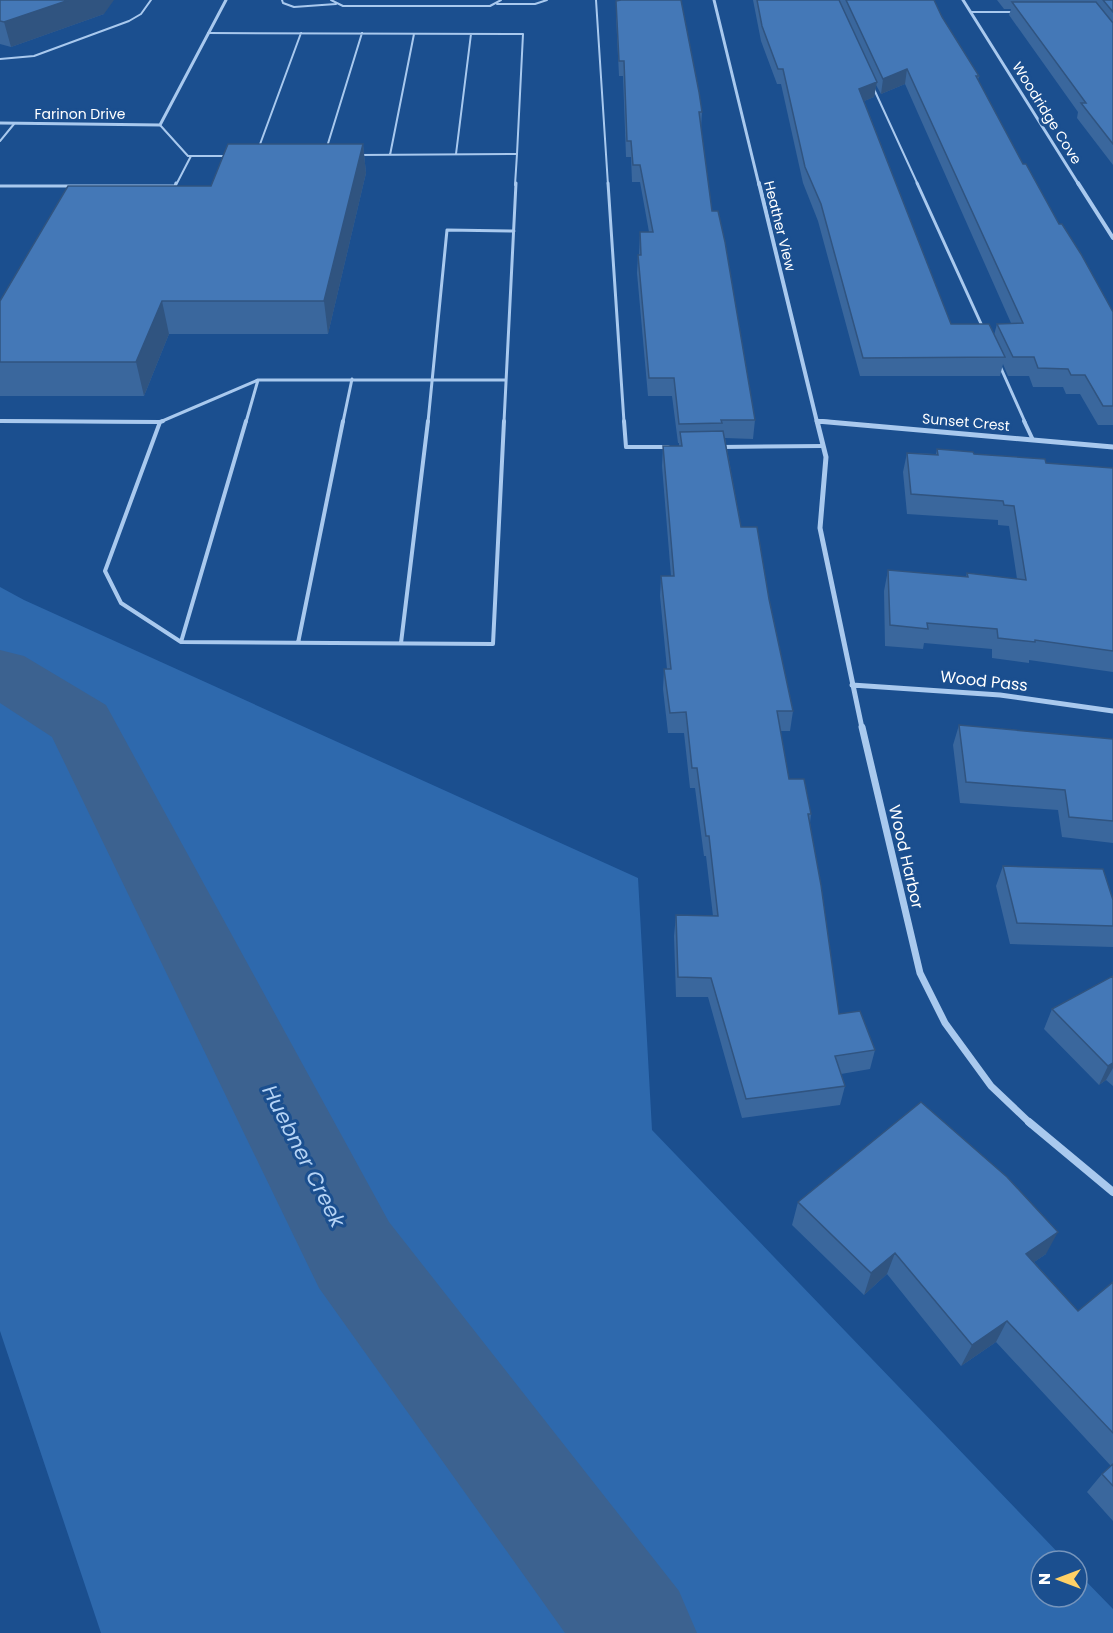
<svg xmlns="http://www.w3.org/2000/svg" width="1113" height="1633" viewBox="0 0 1113 1633" font-family="Poppins,sans-serif">
<rect width="100%" height="100%" fill="#1b4f8f"/>
<path fill="#2e69ad" d="M0,587L24,600L638,878L652,1130L1066,1561H1041V1597H1077V1572L1113,1609V1633H101L0,1331Z"/>
<g fill="none" stroke-linecap="round" stroke-linejoin="round">
<path fill="#3c6290" fill-rule="evenodd" d="M0,650L24,656L106,705L389,1222L679,1591L697,1633H565L319,1288L52,737L0,703Z"/>
<path stroke="#a9c9ee" stroke-width="2" d="M282,0L283,3L294,7L336,4
M331,0L343,6H490L501,0
M596,0L608,185
M497,4H535L547,0
M971,12H1016
M208,33L523,34L517,154L359,155
M0,59L34,56L129,21L141,14L151,0
M873,87L918,185
M160,125L188,156H228
M0,141L14,124
M259,147L301,33
M326,150L362,33
M456,154L471,34
M390,155L414,34
M176,185L191,156
M515,185L517,154"/>
<path stroke="#a9c9ee" stroke-width="3" d="M608,183L624,422
M917,183L983,328
M0,186H175L176,183
M1000,366L1025,422
M0,421L160,422
M160,422L258,380H506
M246,422L258,380
M343,422L352,379
M428,422L447,230L514,231
M504,422L516,183"/>
<path stroke="#a9c9ee" stroke-width="4" d="M0,421L160,422L105,571L121,603L181,642L493,644L504,421
M624,421L626,447H668
M1024,421L1033,440
M160,422L163,421
M721,447L823,446
M181,642L246,421
M298,643L343,421
M401,643L428,421"/>
<path stroke="#a9c9ee" stroke-width="3" d="M714,0L759,185
M963,0L1079,185
M0,123L160,125L226,0"/>
<path stroke="#a9c9ee" stroke-width="4" d="M759,183L817,422
M1078,183L1113,238
M817,421L830,422"/>
<path stroke="#a9c9ee" stroke-width="5" d="M817,421L826,457L820,528L862,728
M817,421L1113,447
M852,685L1000,695L1113,711"/>
<path stroke="#a9c9ee" stroke-width="7" d="M862,727L920,973L945,1023L991,1086L1031,1124"/>
<path stroke="#a9c9ee" stroke-width="8" d="M1029,1122L1113,1192"/>
</g>
<path fill="#3a679d" fill-rule="evenodd" d="M0,0L104,14L11,47L0,44Z
M618,0H681L702,112L701,128L712,211L755,420L753,439L725,438L741,527L769,599L793,711L790,731H780L789,779L811,814L810,823L839,1014L875,1050L870,1069L841,1074L845,1086L840,1105L742,1118L708,997H676L674,936L676,915L713,916L706,856H704L695,788H690L684,733H668L663,689L664,669H667L660,596L661,576H671L662,466L663,446H679V443H678L672,396H648L637,273L638,255H639L640,232H649L640,182H632L631,157H626L623,76H619L616,15V1Z
M753,0H934L942,17L979,76L978,80L1023,164L1113,312V425H1098L1080,394H1066L1063,387H1033L1029,376H1008L1003,364L1000,376H860L818,221L803,183L781,84H777L761,41ZM905,84L1011,323L997,324L994,335L951,324L864,101L874,97L876,85L881,94Z
M997,0H1113V165L1077,118L1078,112L1009,15L1011,9H1004Z
M363,144L366,173L328,334H169L144,396H0V301L211,186Z
M937,449L1046,463L1113,468V672L1029,660V663L992,658V649L924,643L923,649L885,646L884,591L888,570L966,577L967,573L1017,579L1009,526L998,525V520L907,514L903,472L907,453L936,454Z
M959,725L1113,739V843L1062,837L1058,810L960,803L953,745Z
M1003,866L1113,900V947L1010,944L996,886Z
M1113,976V1086L1106,1080L1099,1085L1044,1029L1052,1009Z
M798,1202L1046,1254L1034,1262L1078,1311L1113,1282V1521L1087,1492L1102,1474L1111,1466L996,1342L961,1366L887,1274L864,1295L792,1225Z"/>
<path fill="#305480" d="M69,0H114L104,14L11,47L4,22Z
M907,69L905,84L881,94L883,79Z
M877,82L874,97L857,104L859,89Z
M363,144L366,173L328,334L324,301Z
M162,301L169,334L144,396L136,362Z
M1113,1063V1068L1106,1080L1099,1085L1108,1066Z
M1058,1232L1046,1254L1015,1275L1026,1254Z
M895,1253L887,1274L864,1295L871,1273Z
M1007,1321L996,1342L961,1366L972,1345Z"/>
<path fill="#4478b7" stroke="#305480" stroke-width="1.5" d="M0,0H69L4,22L0,21Z
M621,0H681L699,92L702,112H699L712,211H718L725,242L755,420H721L722,423L679,424L674,378H649L638,255H641L640,232H653L640,165H633L631,141H627L624,61H619L616,1Z
M757,0H839L877,82L859,89L951,324H989L1005,357L863,358L821,204L805,167L783,69H778L762,26Z
M846,0H934L942,17L979,76H976L1023,164H1026L1059,224H1062L1081,254L1113,312V406H1103L1085,375H1071L1068,369L1038,368L1034,357H1013L997,324L1023,323L907,69L883,79Z
M1103,0H1113V12Z
M1012,2H1096L1113,23V144L1081,103H1086Z
M228,144H363L324,301H162L136,362H0V301L68,186H211Z
M723,431L741,527H757L769,599L793,711H777L789,779H804L811,814H808L821,885L839,1014L860,1011L875,1050L835,1056L845,1086L746,1099L711,978L678,977L676,915L718,916L709,836H706L697,768H692L686,712L670,713L664,669H671L661,576H674L663,446H682L680,432Z
M937,449L973,452L974,454L1045,459L1046,463L1113,468V651L1035,640V642L998,638L997,629L927,623L928,629L890,625L888,570L968,577L967,573L1026,580L1014,506L1004,505L1003,501L911,494L907,453L938,455Z
M959,725L1113,739V821L1069,817L1065,790L966,782Z
M1003,866L1103,869L1113,900V926L1017,923Z
M1113,976V1063L1108,1066L1052,1009Z
M921,1102L1007,1177L1058,1232L1026,1254L1078,1311L1113,1282V1433L1007,1321L972,1345L895,1253L871,1273L798,1202Z
M1113,1464V1486L1102,1474Z"/>
<g text-anchor="middle" dominant-baseline="central" stroke-width="6" stroke-linejoin="round" paint-order="stroke">
<g font-size="14" fill="#fff" stroke="#1b4f8f">
<text transform="translate(1047 113) rotate(58)">Woodridge Cove</text>
<text x="80" y="114">Farinon Drive</text>
<text transform="translate(780 226) rotate(76)">Heather View</text>
<text transform="translate(966 422) rotate(5)">Sunset Crest</text>
</g>
<g font-size="16" fill="#fff" stroke="#1b4f8f">
<text transform="translate(984 681) rotate(6)">Wood Pass</text>
<text transform="translate(906 857) rotate(77)">Wood Harbor</text>
</g>
<g font-size="21" font-style="italic" fill="#b5d3f5" stroke="#1b4f8f">
<text transform="translate(304 1156) rotate(63)">Huebner Creek</text>
</g>
</g>
<g transform="translate(1059 1579) rotate(270)"><circle r="28" fill="#1b4f8f" stroke="#7695bc" stroke-width="1.5"/>
<path d="M0-4.5L10 22L0 15L-10 22Z" fill="#ffd166"/>
<text y="-9" font-size="16" font-weight="bold" text-anchor="middle" fill="#ffffff">N</text>
</g>
</svg>
